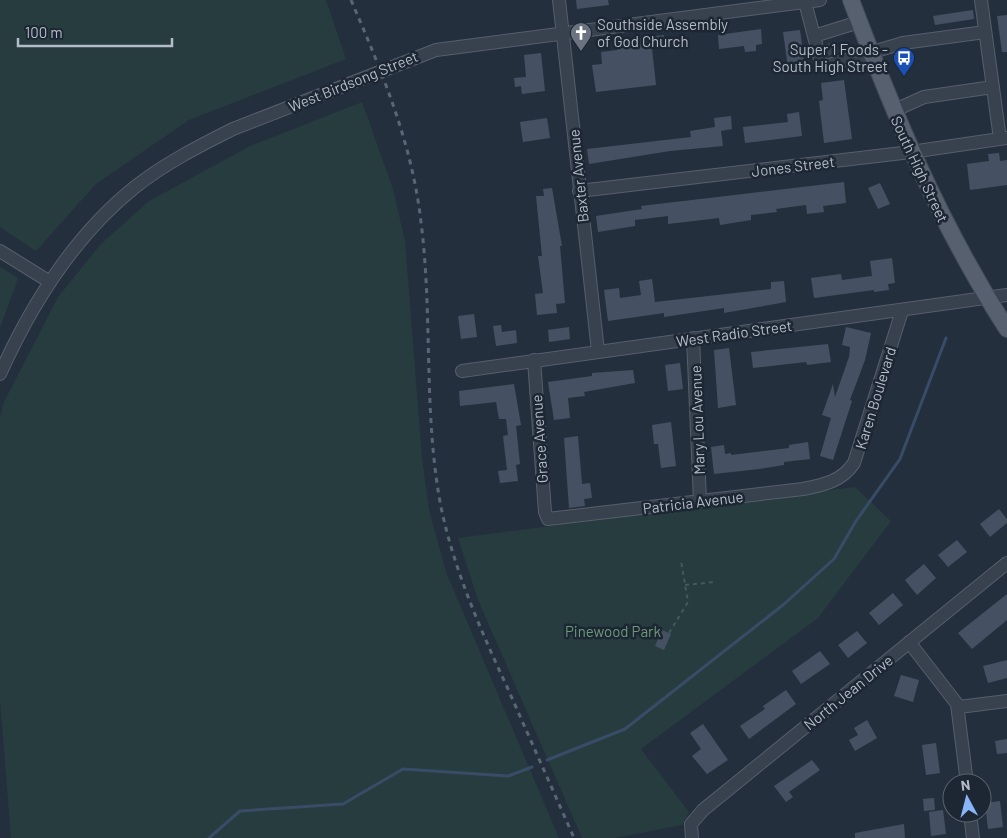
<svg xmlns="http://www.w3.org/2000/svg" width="1007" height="838" viewBox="0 0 1007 838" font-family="Barlow,sans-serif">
<rect width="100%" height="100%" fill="#242f3e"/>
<path fill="#263c3f" d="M0,0H326L346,59L189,120L96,184L36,251L0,227Z
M362,102L393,189L405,241L422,458L429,510L446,572L559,838H11L0,700V417L3,404L58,297L101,244L149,201L250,146Z
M0,267L18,278L0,328Z
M855,487L891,521L818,618L641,749L689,812L682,825L615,838H582L478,600L458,538Z"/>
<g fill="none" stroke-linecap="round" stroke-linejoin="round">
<path stroke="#394c67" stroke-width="3" d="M547,760L625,729L783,605L834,559L856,521L900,459L946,338
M209,838L240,811L343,804L403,769L508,776L532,767"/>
</g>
<path fill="#455162" d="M576,0H608L609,5L577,9Z
M973,10L974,19L935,25L933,16Z
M1007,15V52H1002L997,16Z
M761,29L762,44L756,45V51L745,52L744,46L719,49L718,35Z
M800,30L805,66L788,68L783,32Z
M664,35L665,46L652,48L656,85L596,92L592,65L602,64L601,52L617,50L616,41Z
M541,53L545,91L522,94L521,86L515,87L514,78L526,77L524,55Z
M844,80L852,139L824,143L819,101L823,100L821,83Z
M799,112L802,136L745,143L743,127L788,122L787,114Z
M731,116L732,129L721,131L723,146L670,151L589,164L587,149L691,137L690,131L715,127L714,118Z
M547,118L550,138L523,142L520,122Z
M999,153L1000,161L1007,160V185L970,190L967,164L989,161L988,154Z
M844,182L846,203L823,206L824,212L807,214L806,205L776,209L777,212L751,215V220L720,225L719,218L668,224V216L635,220V226L598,232L596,216L642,209L641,206Z
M880,183L890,204L878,209L868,188Z
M552,188L562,246H560L565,303L556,304L557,313L537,315L535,294L543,293L538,256H542L536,196H544L543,189Z
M892,258L895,283L888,284L889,290L874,292V290L814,298L811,278L841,274L842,280L872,276L870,261Z
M652,279L655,302L771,289V282L784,281L786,302L724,313V308L664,317V313L608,321L604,290L619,288L620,298L641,295L639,281Z
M474,314L477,337L461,339L458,316Z
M501,325L502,332L516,330L517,343L496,346L493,326Z
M569,327L570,339L549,342L548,330Z
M846,327L871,333L865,360L850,400L852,401L833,460L820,456L831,418L822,415L833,384L835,397L849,357L850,347L842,345Z
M828,344L831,362L807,365L806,362L753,368L751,352Z
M729,348L736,405L718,408L714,350Z
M680,363L683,389L668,391L665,365Z
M633,370L635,383L584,392L585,396L568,398L570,418L554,420L548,382L592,376V373Z
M514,384L521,425L516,426L520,464L516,465L518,481L500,483L498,471L507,470L503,436L508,435L506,419H499L496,402L460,406L459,391Z
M671,422L676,466L661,468L658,444H654L652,425Z
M578,436L582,484L590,483L592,498L584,499L585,506L569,508L564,438Z
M808,442L810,459L784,462V465L759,469L714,474L711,447L724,445L725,454L731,453V455L789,448V445Z
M999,509L1007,519V523L990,537L980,524Z
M957,540L967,552L948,567L938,555Z
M924,564L936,578L917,595L905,580Z
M893,593L903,605L879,625L869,613Z
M1007,594V620L972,649L958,633Z
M662,630L671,634L664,650L655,646Z
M857,631L867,643L848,658L838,645Z
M820,651L830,664L801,684L792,671Z
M1007,660V678L988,683L983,666Z
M901,675L919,680L913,702L894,696Z
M786,690L796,704L749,739L740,726L765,709L763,706Z
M867,720L877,738L855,751L849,740L858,735L854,728Z
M703,724L728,760L707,774L692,756L701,749L690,733Z
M1007,739V753L997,754L995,741Z
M936,743L940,773L926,775L922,745Z
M812,760L820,770L789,792L793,797L786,802L774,786Z
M934,798L935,810L924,811L923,799Z
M1000,801L1003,827L988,829L985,803Z
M943,810L946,834L931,836L929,812Z
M904,824L905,838H855V833Z"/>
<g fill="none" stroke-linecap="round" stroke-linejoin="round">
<path stroke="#3a4453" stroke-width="12" stroke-dasharray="12 6" stroke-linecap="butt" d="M830,43L834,54"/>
<g stroke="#565f6c" stroke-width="14">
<path id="minor" d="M559,0L598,351
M981,0L1000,139
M805,2L822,67L903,43L985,32
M814,36L859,22
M893,111L924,97L993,87
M579,191L911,152L1007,138
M0,251L50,282
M693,338L700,501
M534,360L545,512L548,519L803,489C824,485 842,481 854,463L902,311
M462,371L1007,295
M0,374C31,305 75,235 135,187C164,164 199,146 233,129L436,50L820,0
M909,642L957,704L967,783
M959,707L1007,701
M970,813L973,838
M692,838L691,824L703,810L1007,563"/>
</g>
<g stroke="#414a57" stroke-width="18">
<path id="major" d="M851,0C895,117 939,223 1007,329"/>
</g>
<path stroke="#44595c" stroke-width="2" stroke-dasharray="4 4" stroke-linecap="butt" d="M685,585L715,582
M669,633L688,602L681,561"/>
<use href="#minor" stroke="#38414e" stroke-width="12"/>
<use href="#major" stroke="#56606e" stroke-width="16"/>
<path stroke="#5a6575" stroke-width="3" stroke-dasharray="5 5" stroke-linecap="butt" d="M351,0C382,72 412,143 421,222C433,317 423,413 441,507C454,570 481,631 508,689C530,739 552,788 574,838"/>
</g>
<defs>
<g id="church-pin" transform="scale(1.125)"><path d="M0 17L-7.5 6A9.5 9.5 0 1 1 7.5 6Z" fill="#6b7280" stroke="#1d2633"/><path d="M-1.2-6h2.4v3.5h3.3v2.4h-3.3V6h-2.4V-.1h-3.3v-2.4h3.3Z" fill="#fff"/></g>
<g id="bus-pin" transform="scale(1.125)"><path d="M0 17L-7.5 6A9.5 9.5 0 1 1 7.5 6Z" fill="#1a4fb4" stroke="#1d2633"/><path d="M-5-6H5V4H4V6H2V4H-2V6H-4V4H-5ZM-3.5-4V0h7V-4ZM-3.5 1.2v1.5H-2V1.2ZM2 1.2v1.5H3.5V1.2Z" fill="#fff"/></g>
</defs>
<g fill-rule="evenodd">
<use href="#church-pin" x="581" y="33"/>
<use href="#bus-pin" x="904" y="58"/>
</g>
<g text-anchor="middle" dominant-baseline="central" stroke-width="5" stroke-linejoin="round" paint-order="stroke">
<g font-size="15" fill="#b4bcc9" stroke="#1d2633" text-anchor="start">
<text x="597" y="24">Southside Assembly<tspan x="597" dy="17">of God Church</tspan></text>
<text x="888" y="49" text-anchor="end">Super 1 Foods -<tspan x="888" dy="17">South High Street</tspan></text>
</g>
<g font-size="15" fill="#b4bcc9" stroke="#1d2633">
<text transform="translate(353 81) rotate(-22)">West Birdsong Street</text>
<text transform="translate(793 166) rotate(-7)">Jones Street</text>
<text transform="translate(920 169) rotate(65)">South High Street</text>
<text transform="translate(578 176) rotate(-96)">Baxter Avenue</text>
<text transform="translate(734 333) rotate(-8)">West Radio Street</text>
<text transform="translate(875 398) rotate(-73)">Karen Boulevard</text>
<text transform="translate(697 420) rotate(-92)">Mary Lou Avenue</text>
<text transform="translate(539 439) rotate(-94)">Grace Avenue</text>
<text transform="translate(693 502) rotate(-7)">Patricia Avenue</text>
<text transform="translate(848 692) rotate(-39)">North Jean Drive</text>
</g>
<g font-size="15" fill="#6b9a76" stroke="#1d2633">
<text x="613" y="631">Pinewood Park</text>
</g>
</g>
<g transform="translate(967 798) rotate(353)"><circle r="24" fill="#1d2633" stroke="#59626f"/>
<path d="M0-4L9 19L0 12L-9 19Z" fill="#8ab4f8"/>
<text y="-8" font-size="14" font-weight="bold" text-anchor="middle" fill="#b4bcc9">N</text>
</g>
<path d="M18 38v8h154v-8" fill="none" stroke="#b4bcc9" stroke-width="2.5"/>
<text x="25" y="38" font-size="15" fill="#b4bcc9" stroke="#1d2633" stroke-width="4" paint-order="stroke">100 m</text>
</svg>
